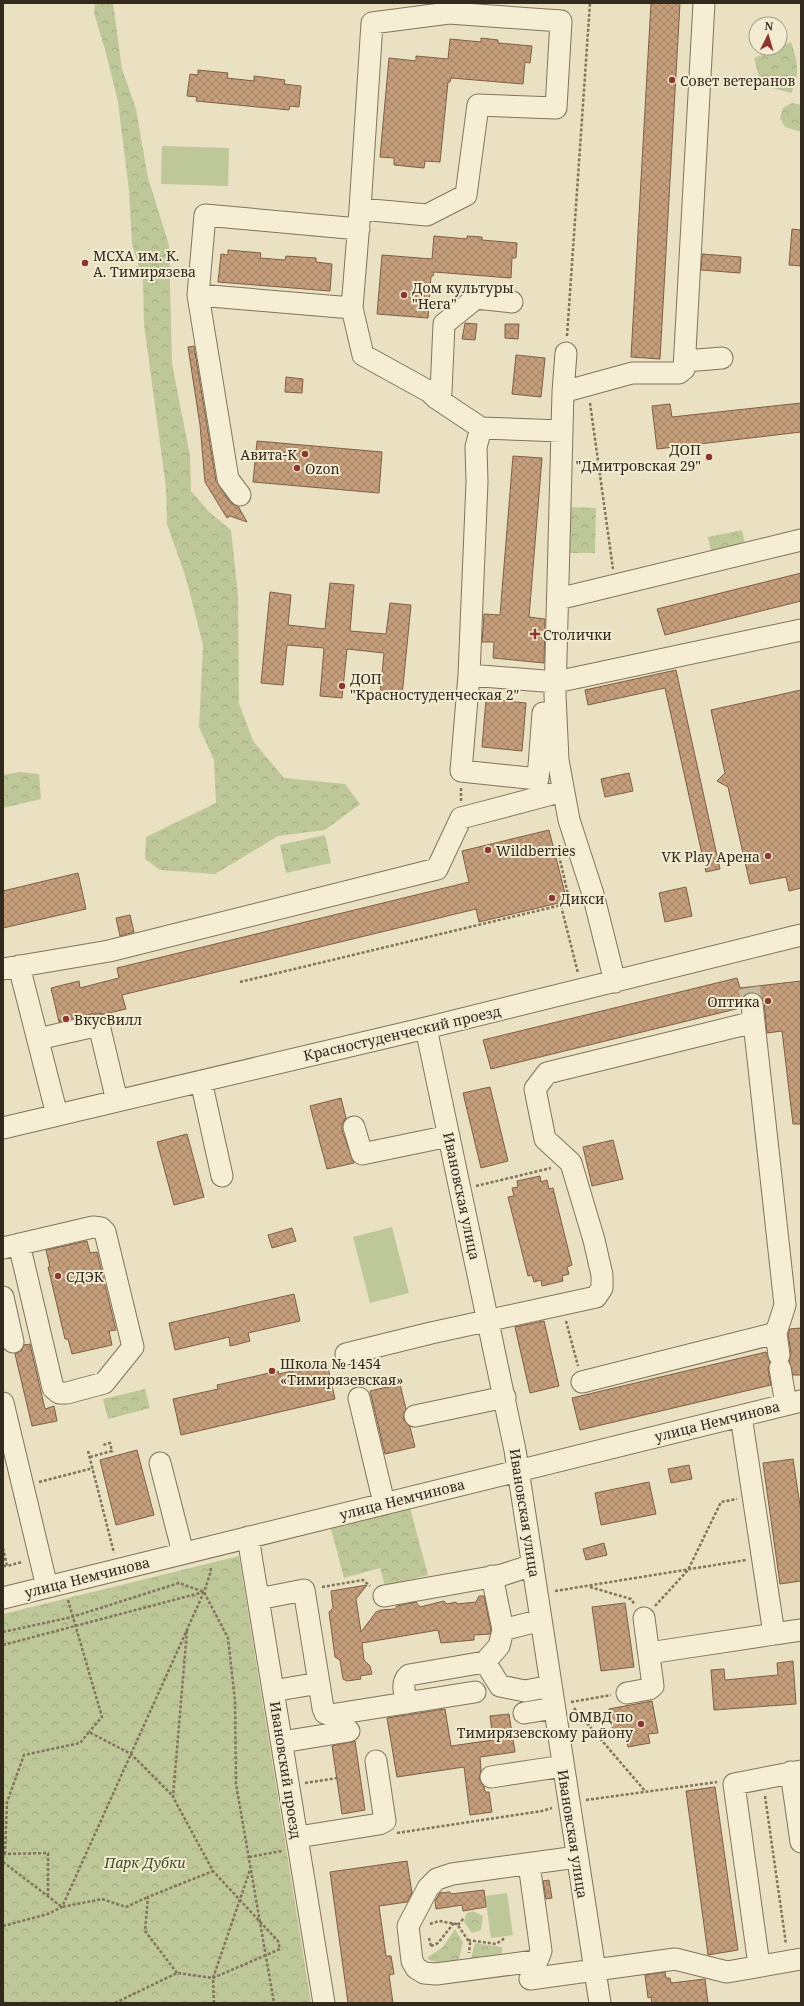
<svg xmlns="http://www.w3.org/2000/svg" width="804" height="2006" viewBox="0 0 804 2006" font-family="'Noto Serif',serif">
<defs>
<pattern id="forest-crowns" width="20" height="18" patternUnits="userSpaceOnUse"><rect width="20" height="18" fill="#bec797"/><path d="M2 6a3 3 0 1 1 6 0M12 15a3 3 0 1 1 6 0" fill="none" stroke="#a4ab82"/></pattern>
<pattern id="building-cross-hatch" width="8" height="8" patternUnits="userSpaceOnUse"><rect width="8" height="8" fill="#c59f7b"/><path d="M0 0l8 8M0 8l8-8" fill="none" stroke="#a18264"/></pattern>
</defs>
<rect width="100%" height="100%" fill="#eae1c2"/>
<path fill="url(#forest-crowns)" d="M95,3H113L122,69L136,109L148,178L169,245L172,364L190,456L191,491L208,511L231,530L238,596L239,703L253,741L284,778L345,784L360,804L325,830L278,836L215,874L160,870L145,859L146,837L216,803L214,760L199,727L203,645L186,578L167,524L166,488L144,324L143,281L132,244L129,190L118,102L106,53L94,13Z
M791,42C797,59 801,76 791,93L761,85L754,58Z
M792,103L801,105V132L785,127L780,118L783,108Z
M569,507L596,508L595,553H568Z
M742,530L746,549L712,556L708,537Z
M19,772L39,774L41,799L3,808V775Z
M325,835L331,863L286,873L280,845Z
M145,1389L150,1408L108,1419L103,1399Z
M410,1508L428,1575L385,1586L380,1568L344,1578L331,1529Z
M239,1556L311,2003H3V1614Z
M473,1911L483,1916L481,1930L472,1933L464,1922L466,1914Z
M455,1929L463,1942L459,1959C452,1964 436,1964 428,1959V1957L443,1947Z
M475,1943L502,1947V1954L471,1958Z"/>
<path fill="#bec797" d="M162,146L229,148L228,186L161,184Z
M392,1227L409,1293L370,1303L353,1237Z
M507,1893L513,1935L491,1938L485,1896Z"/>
<path fill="url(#building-cross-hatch)" stroke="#7f5f43" d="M651,3H680L660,359L631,357Z
M481,38L498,40V43L532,46L530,63L525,62L523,84L451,78L450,82H448L440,162L425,161L424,168L394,165V158L380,157L389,58L416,61V56L448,59L450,39L481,42Z
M198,70L228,73L227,78L254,81V76L285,80L284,84L301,86L299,107L290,106L289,110L196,101L197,97L187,96L190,74L198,75Z
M792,229L801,230V266L789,265Z
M434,236L467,239V236L482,237V240L517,243L516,258H512L511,278L434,272L433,276H431L428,318L377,314L382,255L432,259Z
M228,250L261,253L260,258L285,260L286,256L316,258V262L332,264L330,291L218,282L221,254L228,255Z
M702,254L741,257L740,273L701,270Z
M465,323L477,324L475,340L462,339Z
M505,324H519L518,339L505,338Z
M194,346L216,481L230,502L238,506L247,522L230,516L227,518L205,482L200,425L188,347Z
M516,355L545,358L541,397L512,394Z
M286,377L303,379L302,393L285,392Z
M801,403V432L657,449L652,406L670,404L672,417Z
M257,441L382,452L379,493L253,482Z
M513,456L542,458L529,617L545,619L544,663L493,658L494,642H482L484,614L500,615Z
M801,573V601L665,635L657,609Z
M330,583L354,585L350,631L386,634L390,603L411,605L402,696L380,694L384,653L347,649L342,698L320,696L324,648L287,645L283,685L261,683L270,592L291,595L288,625L325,629Z
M676,670L720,869L706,872L665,688L588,705L585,690Z
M801,690V888L789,891L786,877L750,884L728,787L717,781L725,773L711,710Z
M486,699L526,703L522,751L482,747Z
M629,773L633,791L605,797L601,779Z
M549,830L567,901L479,922L476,909L122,995L126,1009L104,1014L96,1013L59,1022L51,988L79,981L80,988L119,978L117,968L469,882L462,851Z
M78,873L86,909L3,928V891Z
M686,887L692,916L665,922L659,893Z
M130,915L134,932L120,936L116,918Z
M737,978L740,988L801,981V1124H793L782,1031L767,1033L764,1002L761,997L756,993L750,992L745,995L741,1000L740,1008L491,1069L483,1040Z
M490,1087L508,1161L481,1168L463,1093Z
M341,1098L346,1118L342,1124V1130L354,1163L327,1169L310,1106Z
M187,1134L204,1197L174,1205L157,1142Z
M613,1140L623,1179L592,1186L583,1147Z
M540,1176L541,1182L547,1180L549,1189L553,1188L572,1265L567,1267L569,1274L562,1276L563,1281L542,1286L541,1280L534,1282L532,1275L528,1276L508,1197L514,1196L512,1188L518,1187L517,1181Z
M292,1228L296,1241L272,1248L268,1235Z
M87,1241L90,1253L97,1252L116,1330L109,1331L112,1345L72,1354L68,1339H65L48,1267H50L46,1250Z
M294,1294L300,1321L248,1333L250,1341L235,1345L230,1346L229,1337L175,1350L169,1323Z
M544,1321L559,1386L530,1393L515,1327Z
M801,1328V1375H793L789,1361L791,1353L788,1334L790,1329Z
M30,1344L45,1409L54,1406L57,1421L32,1426L15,1354L21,1351L24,1345Z
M766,1352L770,1362L768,1370L771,1385L580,1430L572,1398Z
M327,1363L335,1399L181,1435L173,1399L218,1389L217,1385L243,1379L278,1371L279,1374Z
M400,1384L406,1409L403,1419L410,1427L415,1447L385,1454L370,1391Z
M137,1450L154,1515L116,1525L100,1460Z
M793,1459L801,1512V1581L780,1584L763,1463Z
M689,1465L692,1479L671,1483L668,1469Z
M649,1482L656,1514L601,1525L595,1493Z
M604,1543L607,1555L586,1560L583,1549Z
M367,1585L356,1599L361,1632L376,1612L381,1610L395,1609L397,1606L416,1602L420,1607L444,1601L447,1604L456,1602L457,1604L476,1602L479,1596H484L491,1630L490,1634L474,1635V1640L441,1643L438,1630L362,1643L364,1660L370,1666L372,1674L360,1676L361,1679L347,1681L343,1679L340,1660L335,1657L329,1612L333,1608L331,1591Z
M625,1603L634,1667L601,1671L592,1607Z
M793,1661L796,1704L714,1710L711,1670L724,1669L725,1680L778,1675L777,1663Z
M652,1701L658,1733L648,1734L650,1743L628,1747L625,1735L614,1738L609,1709Z
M445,1709L451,1746L493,1740L490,1716L509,1714L515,1752L480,1757L481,1770L479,1779L484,1786L485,1792H489L492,1812L470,1815L464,1767L397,1777L387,1718Z
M355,1741L365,1810L342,1814L332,1746Z
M715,1787L738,1950L708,1955L686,1791Z
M407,1861L412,1893L407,1902L379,1906L386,1956H391L394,1974L389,1975L393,2003H348L330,1872Z
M549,1880L552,1898L546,1899L543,1881Z
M484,1890L486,1907L463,1911L462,1905L436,1909L435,1901L440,1893L450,1892L451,1894Z
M665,1972L666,1978H670L671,1983L705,1979L708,2003H652L651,1997L648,1998L645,1975Z"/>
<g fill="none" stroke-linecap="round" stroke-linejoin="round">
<path stroke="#c5bca1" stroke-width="21" stroke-dasharray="21 10" stroke-linecap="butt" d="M749,988L752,1004"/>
<g stroke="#82735b" stroke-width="23">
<path id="minor" d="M360,209L427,215L466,195L478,105L556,108L561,21L449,13L372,23L360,209L352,308L363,355L430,392L436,398L481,428L562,431
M198,295L352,308
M566,353L563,392L555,695L558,760L569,820L593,894L615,982
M685,361L722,358
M563,392L632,373H679L684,369L704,3
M436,398L441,392L444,324L476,298L512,302
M481,428L476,447L477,482L469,675L556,682L801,630
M240,495L228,479L198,295L205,215L359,229
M558,599L801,540
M469,675L461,771L538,779L543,713
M19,966L57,1115
M3,969L109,951L437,869L461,818L563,791
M426,1028L515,1450L600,2003
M38,1039L99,1025L117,1101
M201,1081L222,1176
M354,1127L362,1154L449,1136
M3,1128L426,1028L801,935
M3,1248L93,1227L101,1228L105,1232L133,1347L104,1383L67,1393H59L53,1388L19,1244
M3,1297L13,1342
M776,1333L779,1355
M346,1354L431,1333L596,1297L602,1288V1275L594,1240L571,1163L545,1139L535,1089L547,1073L754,1022
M780,1368L786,1405
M582,1382L776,1333L785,1305L752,1004
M359,1398L384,1503
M3,1403L47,1587
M415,1416L505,1397
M160,1463L183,1553
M248,1537L324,2003
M384,1596L502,1575L533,1565
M3,1598L801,1401
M258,1599L304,1590L323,1708L325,1713L330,1715L475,1692
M503,1630L541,1620
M774,1634L801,1630
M649,1653L774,1634L741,1416
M485,1662L500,1686L525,1691L551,1686
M273,1691L319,1683
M627,1693L649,1689L653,1686L644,1618
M407,1703C405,1693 400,1683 409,1675L485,1662L499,1646L503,1630L492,1576
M524,1713L554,1708
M282,1742L349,1731
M791,1772L801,1842
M491,1777L563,1766
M298,1837L379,1824L385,1821L376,1761
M529,1864L541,1951L538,1959L535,1961L436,1974L424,1973L416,1968L412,1961L408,1926L428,1888L437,1879L452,1874L577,1857
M759,1965L734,1784L801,1771
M530,1979L675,1959L727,1972L801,1959"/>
</g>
<path stroke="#82735b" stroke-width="2.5" stroke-dasharray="3 2" stroke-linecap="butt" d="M567,336L590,3
M590,403L613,569
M461,801V788
M561,906L578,973
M240,982L570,903L557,847
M476,1186L551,1168
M566,1321L578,1366
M88,1451L114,1553
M90,1457L112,1451L110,1443L103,1445
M39,1482L93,1468
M3,1548L7,1566L22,1562
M3,1566H7
M322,1587L363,1580L370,1586
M590,1587L631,1599L635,1605
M555,1591L746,1560
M68,1600L102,1717L89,1732
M655,1606L688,1570L721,1502L737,1499
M3,1632L72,1617L179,1583L204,1592L228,1638L235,1701L236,1784L274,2003
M3,1645L204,1592
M571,1702L611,1695
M574,1708L645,1791
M305,1783L337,1778
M765,1796L786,1944
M586,1800L717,1782
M397,1833L542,1811L552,1808
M3,1854L48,1853V1895
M5,1854L7,1802L24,1755L80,1743L89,1732L131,1754L173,1796
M249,1857L282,1851
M3,1862L62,1907L102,1899L126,1907L148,1897
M430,1924L439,1921L457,1924L470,1943L469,1953
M458,1925L464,1918
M3,1926L48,1914L62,1907L204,1592L211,1571L210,1566
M429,1938L431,1946
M468,1940L496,1944L505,1938
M431,1946L438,1943L454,1923
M177,1973L145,1931L148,1897L213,1871
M115,2003L177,1973L213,1978L280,1949L278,1941L213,1871L173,1797L187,1630
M214,2003L213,1978L250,1870"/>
<use href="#minor" stroke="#f5eed4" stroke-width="21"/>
</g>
<g fill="#8c3630" stroke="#f2ebd1" stroke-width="1.5">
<circle cx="672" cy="80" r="4"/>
<circle cx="85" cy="263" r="4"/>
<circle cx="404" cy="295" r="4"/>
<circle cx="305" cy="454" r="4"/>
<circle cx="709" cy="457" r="4"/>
<circle cx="297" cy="468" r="4"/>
<path d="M533 628h4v4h4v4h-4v4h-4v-4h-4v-4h4z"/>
<circle cx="342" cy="686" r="4"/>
<circle cx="488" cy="850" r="4"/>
<circle cx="768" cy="856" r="4"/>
<circle cx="552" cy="898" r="4"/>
<circle cx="768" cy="1001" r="4"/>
<circle cx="66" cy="1019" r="4"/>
<circle cx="58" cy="1276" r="4"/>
<circle cx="272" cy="1371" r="4"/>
<circle cx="641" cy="1724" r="4"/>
</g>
<g text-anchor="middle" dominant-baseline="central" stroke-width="4" stroke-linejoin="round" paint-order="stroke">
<g font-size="14" fill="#332a1e" stroke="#f2ebd1" text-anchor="start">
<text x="680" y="80">Совет ветеранов</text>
<text x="93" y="255">МСХА им. К.<tspan x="93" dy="16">А. Тимирязева</tspan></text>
<text x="412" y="287">Дом культуры<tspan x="412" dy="16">"Нега"</tspan></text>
<text x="701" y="449" text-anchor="end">ДОП<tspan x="701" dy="16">"Дмитровская 29"</tspan></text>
<text x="297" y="454" text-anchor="end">Авита-К</text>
<text x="305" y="468">Ozon</text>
<text x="543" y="634">Столички</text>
<text x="350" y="678">ДОП<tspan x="350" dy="16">"Красностуденческая 2"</tspan></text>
<text x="496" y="850">Wildberries</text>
<text x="760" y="856" text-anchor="end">VK Play Арена</text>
<text x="560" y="898">Дикси</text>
<text x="760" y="1001" text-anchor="end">Оптика</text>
<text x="74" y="1019">ВкусВилл</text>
<text x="66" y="1276">СДЭК</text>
<text x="280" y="1363">Школа № 1454<tspan x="280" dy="16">«Тимирязевская»</tspan></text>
<text x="633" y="1716" text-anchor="end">ОМВД по<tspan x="633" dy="16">Тимирязевскому району</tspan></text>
</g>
<g font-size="14" fill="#332a1e" stroke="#f2ebd1">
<text transform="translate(402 1033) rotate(-13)">Красностуденческий проезд</text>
<text transform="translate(462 1196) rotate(78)">Ивановская улица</text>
<text transform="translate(717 1421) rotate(-14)">улица Немчинова</text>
<text transform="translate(402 1499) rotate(-14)">улица Немчинова</text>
<text transform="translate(525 1513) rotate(81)">Ивановская улица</text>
<text transform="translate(87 1577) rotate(-14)">улица Немчинова</text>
<text transform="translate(286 1770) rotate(81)">Ивановский проезд</text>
<text transform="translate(573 1834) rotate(81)">Ивановская улица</text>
</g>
<g font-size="14" font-style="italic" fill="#414e26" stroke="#f2ebd1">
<text x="145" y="1862">Парк Дубки</text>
</g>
</g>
<rect width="804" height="2006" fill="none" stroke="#332a1e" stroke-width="8"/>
<g transform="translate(768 36) rotate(5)"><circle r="19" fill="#f2ebd1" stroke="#a69e89"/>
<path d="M0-3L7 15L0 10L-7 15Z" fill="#8c3630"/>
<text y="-6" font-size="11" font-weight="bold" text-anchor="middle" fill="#332a1e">N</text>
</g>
</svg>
